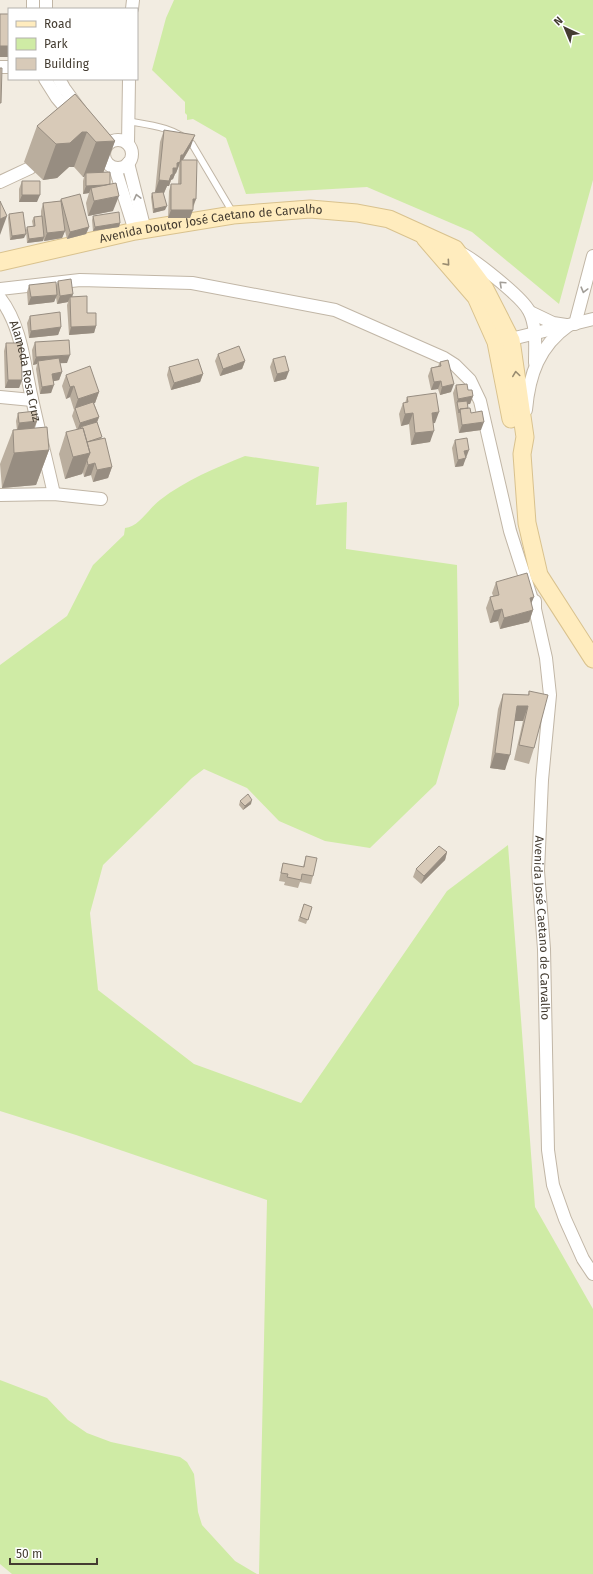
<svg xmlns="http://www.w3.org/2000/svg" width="593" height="1574" viewBox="0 0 593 1574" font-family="'Fira Sans',sans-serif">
<rect width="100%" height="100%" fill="#f2ece1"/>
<path fill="#cfeba5" d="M174,0H593V180L559,304L472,232L367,187L246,194L226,138L193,119L187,120V115L185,113V102L152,70L166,18Z
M245,456L319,467L316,505L347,502L346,549L457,565L459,705L436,784L370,848L325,841L279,821L247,788L204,769L192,778L103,865L90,913L98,990L194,1064L301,1103L447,891L508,845L535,1207L593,1309V1574H259L267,1200L76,1135L0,1111V665L67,616L93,565L124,535L125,528C139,527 148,509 160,500C186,480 215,468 245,456Z
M0,1380L47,1398L68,1420L87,1433L111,1442L180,1457L187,1462L194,1474L198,1512L202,1525L235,1561L257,1574H12L0,1564Z"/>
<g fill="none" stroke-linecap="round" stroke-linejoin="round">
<g stroke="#c1b6a6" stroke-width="8">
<path id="service" d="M127,121C150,125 174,127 192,144L233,213"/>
</g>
<g stroke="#c1b6a6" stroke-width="14">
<g id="minor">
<path d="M33,9V0"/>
<path d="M46,9V0"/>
<path d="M132,9L133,0"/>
<path d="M0,67H9"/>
<path d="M45,79L57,98L73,117"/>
<path d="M59,79L64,88L80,110"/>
<circle cx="118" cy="154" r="14"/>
<path d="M128,144L129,79"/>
<path d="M128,163L145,230"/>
<path d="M115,168L135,231"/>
<path d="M0,182L30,168"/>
<path d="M459,252C474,259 522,297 529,311C537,326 535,347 535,363"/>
<path d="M0,289L80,280L192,283L335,310L444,358L455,365L470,380L480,401L510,531L535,609"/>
<path id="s1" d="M0,298C22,327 24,364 32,399C39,431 47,463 54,494"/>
<path d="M530,312L553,323L566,325"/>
<path d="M575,324L593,256"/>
<path d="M503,341L593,319"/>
<path d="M0,397L32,400"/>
<path d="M526,410C529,375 539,346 569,325"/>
<path d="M0,495L54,494L101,499"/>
<path id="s2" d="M535,601V609L546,658L550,695L542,780L538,871L544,949L548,1150L553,1185L565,1219L583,1259L593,1274"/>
</g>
</g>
<g stroke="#d9c28e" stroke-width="19">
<g id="secondary">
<path d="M425,238L476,297L496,342L511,419"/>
<path id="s3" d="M0,262L135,231L233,215L310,209L357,213L389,219L455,249L485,289L511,340L525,437L522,454L527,523L539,575L593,659"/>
</g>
</g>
<use href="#service" stroke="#fff" stroke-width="6"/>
<use href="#minor" stroke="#fff" stroke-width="12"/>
<use href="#secondary" stroke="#ffecbe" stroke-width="17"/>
</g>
<path fill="#baae9e" d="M75,94L115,141L103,173L110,184L113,211L88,216L86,203L89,193L83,194V181L84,177H83L74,167H69L57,178L43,180L24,162L37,126Z
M164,130L191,146L183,160L196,199L190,218H168L169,191L171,184H178L179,166L176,173L175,174L173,179L171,180L169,186H167L164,193H163L165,210L153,213L151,197L152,193L159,192H155L160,142Z
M22,181L37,202H19V189Z
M61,199L89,227L86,234L67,239L65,231L62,238L44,241V238L43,241L27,243L26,230L27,227L33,226L32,221L34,217H41V211L43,203L60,201Z
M9,214L24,238L10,240L8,218Z
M93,216L120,223L119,227L93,231L92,220Z
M58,281L87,313L96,326L94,333L69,335L67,305L68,302L57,304L56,297L54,302L28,305L27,292L29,285L56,286Z
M30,316L61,327L58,335L29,338L27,323Z
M35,342L67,363H60L62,372L59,380L54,381L51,393L40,394L36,369L37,364L33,365L32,350Z
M6,343L22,380L19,388H5L4,351Z
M218,354L245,361L242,369L220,376L215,361Z
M273,359L286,379L274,382L270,367Z
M440,362L451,392L440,395L438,389L431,390L428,376L431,368L438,366Z
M169,367L203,374L200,382L171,390L167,375Z
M66,375L99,392L95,403H94L99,417L97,422L101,438L112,467L108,478L93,482L91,475L84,477L83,472L82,474L65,479L59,454L66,432L77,430L72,416L74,410L70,397L66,399L62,386Z
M456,385L468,390L473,396L470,404H467L468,408L481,430L459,433L453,393Z
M407,397L435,423H433L430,442L411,445L409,424L401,426L399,414L403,403H405Z
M18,413L37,421L35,428L49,450L36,485L2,488L0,464L13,430H17L16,421Z
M455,440L466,458H465L463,466L455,467L452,448Z
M496,582L531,604L533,610L529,622L500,629L498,621L490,623L486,608L490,597L493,596L492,593Z
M529,691L534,748L529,764L514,760L523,721H515L505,770L490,768L498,709L503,694L528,695Z
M240,801L251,804L243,810L239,805Z
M447,852L445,860L421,884L413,877L416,869Z
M306,856L313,876L311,884L300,882L298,888L284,885L285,882L279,881L281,871L283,863L303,867Z
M304,904L312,907L306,924L298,921Z"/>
<path fill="#978d81" d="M0,46H9V57H0Z
M82,132H87L74,167H69L57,178L43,180L56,144Z
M195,135L191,146L181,163V160L176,173L175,174L173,179L171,180L169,186H167L164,193L155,192L159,180L173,168L177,163L181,155Z
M115,141L102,176L86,173L84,177H83L96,142Z
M111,185L91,188L89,193L83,194L86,186Z
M22,195H40L37,202H19Z
M119,196L113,211L88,216L94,201Z
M193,199H196L193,206Z
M167,206L165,210L153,213L154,209Z
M171,210H193L190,218H168Z
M7,216L0,235V219Z
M120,223L119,227L93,231L95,227Z
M89,227L86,234L67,239L70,232Z
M65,231L62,238L44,241L47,233Z
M26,234L24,238L10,240L12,236Z
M44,237L43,241L27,243L29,239Z
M73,294L71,302L70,297L68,302L57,304L60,296Z
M57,295L54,302L28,305L31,297Z
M96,326L94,333L69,335L71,327Z
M61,327L58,335L29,338L31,331Z
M70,355L67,363L39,364L38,361L37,364L33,365L36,357Z
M245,361L242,369L220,376L223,369Z
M289,371L286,379L274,382L277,374Z
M62,372L59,380L50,382L52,374Z
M203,374L200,382L171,390L174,383Z
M8,380H22L19,388H5Z
M441,381L438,389L431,390L434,382Z
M454,384L451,392L440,395L442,387Z
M54,385L51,393L40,394L42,387Z
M74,386L70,397L66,399L70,387Z
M99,392L95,403L75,410V408L78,399Z
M473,396L470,404L457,406V402L458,399Z
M439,412L435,423L428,424L432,413Z
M413,413L409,424L401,426L405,414Z
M99,417L96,425L80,427L79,430L77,431L80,423Z
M37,421L34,428L17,431L19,423Z
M484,422L481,430L459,433L462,425Z
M434,431L430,442L411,445L415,433Z
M49,450L36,485L2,488L14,453Z
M469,450L466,458L461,459L464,451Z
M90,453L82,474L65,479L73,457Z
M466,458L463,466L455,467L458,460Z
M95,463L91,475L84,477L88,465Z
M112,467L108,478L93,482L97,470Z
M534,597L529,609L530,598Z
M502,609L498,621L490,623L494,611Z
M533,610L529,622L500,629L504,618Z
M517,706H528L523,721H511Z
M495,753L510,755L505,770L490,768Z
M252,800L251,804L243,810L245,806Z
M447,852L445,860L421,884L424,876Z"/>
<path fill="#d8cab8" stroke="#978d81" d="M0,14H9V46H0Z
M0,68H2L1,103H0Z
M75,94L115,141L96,142L87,132H82L70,143L56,144L37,126Z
M164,130L195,135L183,155H181L180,162L177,163V168H173V174L171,175L169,181L159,180Z
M181,160H197L196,199H193V210H171V184H181Z
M110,172V184L105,185L86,186V173Z
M22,181H40V195H22Z
M116,183L119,196L94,201L91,188Z
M163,192L167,206L154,209L152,193Z
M80,194L89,227L70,232L61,199Z
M0,201L7,216L0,219Z
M61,201L65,231L47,233L43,203Z
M23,212L26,234L12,236L9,214Z
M119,212L120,223L95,227L93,216Z
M42,216L44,237L29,239L27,227L35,226L34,217Z
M71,279L73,294L60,296L58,281Z
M56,282L57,295L31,297L29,285Z
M87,296V313H96V326L71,327L70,297Z
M60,312L61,327L31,331L30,316Z
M69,340L70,355L36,357L35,342Z
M6,343H21L22,380H8Z
M239,346L245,361L223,369L218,354Z
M285,356L289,371L277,374L273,359Z
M59,358L62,372L52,374L54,385L42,387L38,361Z
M198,359L203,374L174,383L169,367Z
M448,360L454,384L442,387L441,381L434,382L431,368L441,366L440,362Z
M90,366L99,392L78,399L74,386L70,387L66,375Z
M467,384L468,390H472L473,396L458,399L456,385Z
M436,393L439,412L432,413L434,431L415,433L413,413L405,414L403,403L408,402L407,397Z
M467,401L468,408L460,409L459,413L457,402Z
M93,402L99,417L80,423L75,408Z
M470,408L471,413L482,411L484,422L462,425L460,409Z
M36,411L37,421L19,423L18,413Z
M97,422L102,437L87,442L83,428H81L80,427Z
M47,427L49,450L14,453L13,430Z
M83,428L90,453L73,457L66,432Z
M105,438L112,467L97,470L95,463L88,465L87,460L90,453L87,442Z
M467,438L469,450L464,451L466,458L458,460L455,440Z
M527,573L534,597L530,598L533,610L504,618L502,609L494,611L490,597L499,595L496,582Z
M529,691L548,695L534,748L519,745L528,706H517L510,755L495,753L503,694L529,695Z
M248,794L252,800L245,806L240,801Z
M439,846L447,852L424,876L416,869Z
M306,856L317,858L313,876L302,874L301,880L287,877L288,874L281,873L283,863L304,867Z
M304,904L312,907L308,920L300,917Z"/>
<defs><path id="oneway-chevron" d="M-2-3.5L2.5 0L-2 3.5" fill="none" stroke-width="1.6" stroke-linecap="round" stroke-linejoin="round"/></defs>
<g stroke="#a29e98">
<use href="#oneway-chevron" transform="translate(137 197) rotate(-104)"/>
<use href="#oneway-chevron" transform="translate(502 284) rotate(-137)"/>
<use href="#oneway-chevron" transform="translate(584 290) rotate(105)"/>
</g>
<g stroke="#988b70">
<use href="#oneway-chevron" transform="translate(447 263) rotate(49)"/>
<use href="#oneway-chevron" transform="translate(516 374) rotate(-98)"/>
</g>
<g text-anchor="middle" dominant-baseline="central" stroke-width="4" stroke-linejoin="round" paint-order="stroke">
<g font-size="12" fill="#443c31" stroke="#fff">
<text stroke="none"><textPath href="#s3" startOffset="215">Avenida Doutor José Caetano de Carvalho</textPath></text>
<text stroke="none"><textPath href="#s1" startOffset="78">Alameda Rosa Cruz</textPath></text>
<text stroke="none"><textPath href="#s2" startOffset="329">Avenida José Caetano de Carvalho</textPath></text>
</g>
</g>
<rect x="8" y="8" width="130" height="72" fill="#ffffff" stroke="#b4b1ad"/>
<rect x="16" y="21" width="20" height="6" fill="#ffecbe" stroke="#b4b1ad"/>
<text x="44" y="28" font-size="12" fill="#443c31">Road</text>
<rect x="16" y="38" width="20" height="12" fill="#cfeba5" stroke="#b4b1ad"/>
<text x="44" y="48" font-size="12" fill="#443c31">Park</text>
<rect x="16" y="58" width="20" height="12" fill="#d8cab8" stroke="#b4b1ad"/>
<text x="44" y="68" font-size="12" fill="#443c31">Building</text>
<g transform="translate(565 28) rotate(316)" stroke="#ffffff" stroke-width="3" paint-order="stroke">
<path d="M0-3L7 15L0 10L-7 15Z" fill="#443c31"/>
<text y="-6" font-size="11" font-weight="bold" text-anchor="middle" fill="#443c31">N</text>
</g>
<path d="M10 1558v6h87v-6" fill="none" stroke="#443c31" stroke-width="2"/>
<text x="16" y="1558" font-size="12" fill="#443c31" stroke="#ffffff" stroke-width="3" paint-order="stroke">50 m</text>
</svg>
